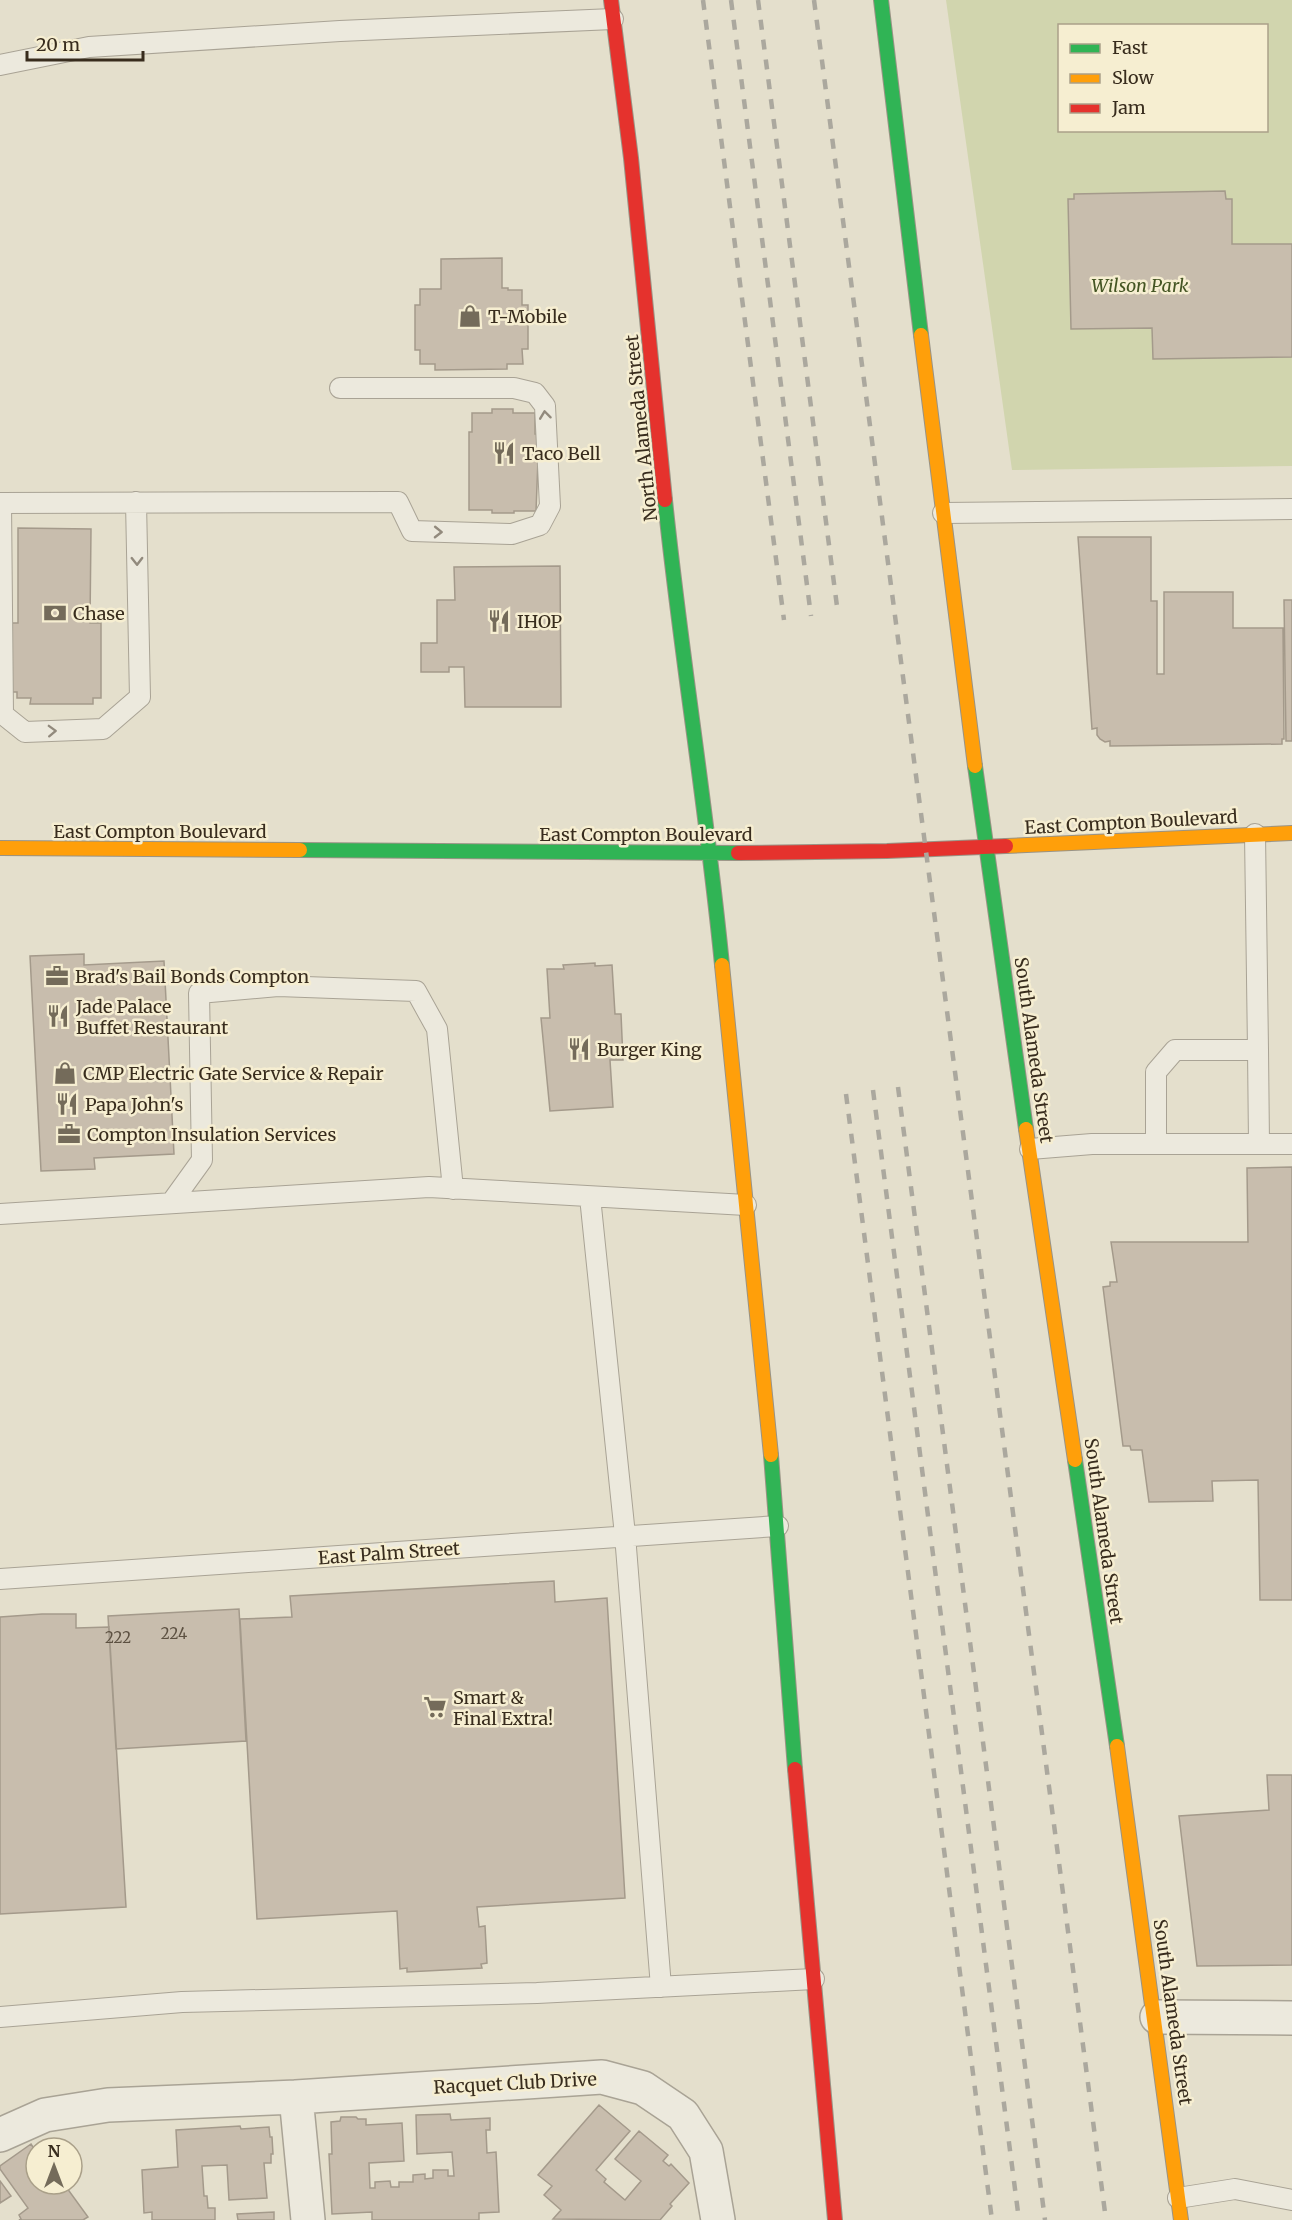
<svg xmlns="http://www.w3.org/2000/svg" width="1292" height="2220" viewBox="0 0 1292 2220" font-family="Merriweather,serif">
<rect width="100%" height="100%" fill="#e4dfcc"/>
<path fill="#d1d5ae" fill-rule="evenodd" d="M946,0H1292V466L1012,470ZM1060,26H1266V130H1060Z"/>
<path fill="#c8bdad" stroke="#a49a8b" stroke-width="1.5" d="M1225,191L1226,199H1232V244H1292V357L1153,359L1152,328L1071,329L1068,199H1074V194Z
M502,258V288H508V290H522V305H528V349H522L523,364H507V369L435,370V364H420V350H415V305H420V289H441V259Z
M492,409H513V413H535V434H539L536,511H514V513H492V510H469V432H472V413H492Z
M18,528L91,529L90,623H101V698H93V704H30L31,698H17V692H8L9,623H18Z
M1078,537H1151V601H1157V674H1164V592H1233V628H1283L1284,739H1282V744L1110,746V741L1105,742L1100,739L1097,735V728L1092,729Z
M560,566L561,707H465L464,667H449V672H421V643H437V600H455L454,567Z
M1284,600H1292V741H1286Z
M84,954V965L164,961L174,1154L94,1158L95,1169L41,1171L30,956Z
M595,963V966L612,965L615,1014H621L623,1060H610L613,1107L550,1111L541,1018H550L547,969H564L563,965Z
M1292,1167V1600H1260L1258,1480L1212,1481L1213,1501L1149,1502L1142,1450H1131L1130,1446H1123L1103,1287L1110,1286V1282H1117L1111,1242H1248L1247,1168Z
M554,1581L555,1602L607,1598L625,1898L477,1907L479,1927L485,1926L487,1963L481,1964L482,1968L407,1972V1968L400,1969L397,1911L257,1919L240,1619L292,1617L290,1596Z
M239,1609L246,1741L116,1749L108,1616Z
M42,1614H76V1628L109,1627L126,1907L0,1914V1617Z
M1267,1775H1292V1965L1197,1966L1179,1816L1269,1810Z
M599,2105L630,2131L596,2170L606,2179L604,2182L625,2200L641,2181L615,2159L639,2131L668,2155L663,2161L669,2166L671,2164L689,2183L670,2204L672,2206L660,2220L553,2219L561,2210L544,2195L552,2186L538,2175Z
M450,2114L451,2120L490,2118V2130H486L487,2153L496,2152L499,2212L479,2213V2220H372V2212L332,2214L329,2154H332L331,2122L340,2121L341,2117H356L358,2119H366V2125L402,2123L404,2161L369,2163L370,2188H375V2182L390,2181L391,2187H399V2182H413V2175L425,2174V2179L433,2178V2170H448V2176H454L452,2152L417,2154L416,2115Z
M240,2126L241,2129L269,2127L270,2137H272L273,2154H271V2163H264L267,2198L229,2200L227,2165L202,2166L204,2196H207L208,2208H215V2220H152V2212L144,2213L142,2170L178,2167L176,2130Z
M31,2144L36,2152L34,2154L36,2157V2184H64L88,2217L83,2220H19L21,2219L19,2215L28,2208L0,2169V2166Z
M0,2181L11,2196L0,2203Z
M274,2212V2220H238L237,2214Z"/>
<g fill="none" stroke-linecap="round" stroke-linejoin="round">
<g stroke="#a9a395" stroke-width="22">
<path id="lane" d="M0,65L89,47L340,31L613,19
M0,503L398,502L412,531L512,534L540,525L550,506L545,406L535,393L514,388H340
M1,503L3,713
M943,513L1292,509
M0,712L25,732L103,729L140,697L136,502
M1258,1050L1259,1144
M1156,1144V1072L1175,1050H1258L1255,834
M1030,1149L1092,1144H1292
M590,1197L625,1535L661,1987
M171,1203L202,1160L199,993L278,986L416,991L437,1029L453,1189
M0,1214L429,1187L746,1205
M0,1579L778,1526
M0,2017L182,2002L537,1993L814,1979
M1178,2198L1235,2189L1292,2200"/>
</g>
<g stroke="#a9a395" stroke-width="36">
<path id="street" d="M1157,2017L1292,2018
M296,2097L308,2220
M0,2135L45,2115L108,2105L296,2097L602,2077L643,2088L683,2115L706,2151L718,2220"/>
</g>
<g stroke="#999385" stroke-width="16">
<path id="fast" d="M881,0L921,335
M665,500C681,656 707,810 722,965
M975,766L1026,1129
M300,850L738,853
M771,1455L795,1769
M1075,1460L1117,1746"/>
</g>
<g stroke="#999385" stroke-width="16">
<path id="slow" d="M921,335L975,766
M1006,846L1292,833
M0,848L300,850
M722,965L771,1455
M1026,1129L1075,1460
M1117,1746L1181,2220"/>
</g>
<g stroke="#999385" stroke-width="16">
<path id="jam" d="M611,0L631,158L665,500
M738,853L887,851L1006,846
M795,1769L835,2220"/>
</g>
<use href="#lane" stroke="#ece9dd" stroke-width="20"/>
<use href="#street" stroke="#ece9dd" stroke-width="33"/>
<use href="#fast" stroke="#30b455" stroke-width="14"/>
<use href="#slow" stroke="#ff9f0a" stroke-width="14"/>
<use href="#jam" stroke="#e5322d" stroke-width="14"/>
<path stroke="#aba89e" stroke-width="4.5" stroke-dasharray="10 10" stroke-linecap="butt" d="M703,0L784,620
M731,0L811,616
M758,0L838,614
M814,0L1106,2220
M898,1087L1045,2220
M873,1090L1019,2220
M846,1094L992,2220"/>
</g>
<defs><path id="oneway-chevron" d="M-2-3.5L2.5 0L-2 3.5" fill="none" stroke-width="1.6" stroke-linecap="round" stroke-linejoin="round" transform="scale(1.5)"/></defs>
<g stroke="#928a7d">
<use href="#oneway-chevron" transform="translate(545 415) rotate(-97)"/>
<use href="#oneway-chevron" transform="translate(438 532) rotate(1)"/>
<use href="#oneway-chevron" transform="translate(137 561) rotate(89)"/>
<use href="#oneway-chevron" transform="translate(52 731) rotate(-2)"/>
</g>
<defs>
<g id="shop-bare" transform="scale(1.8)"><path d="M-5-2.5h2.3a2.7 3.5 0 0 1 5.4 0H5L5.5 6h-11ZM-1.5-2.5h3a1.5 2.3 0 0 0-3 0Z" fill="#746b5a" stroke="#f6eed1" stroke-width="2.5" paint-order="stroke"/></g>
<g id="restaurant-bare" transform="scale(1.8)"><path d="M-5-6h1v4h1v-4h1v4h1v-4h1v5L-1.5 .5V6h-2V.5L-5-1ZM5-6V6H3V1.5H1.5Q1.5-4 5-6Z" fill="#746b5a" stroke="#f6eed1" stroke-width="2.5" paint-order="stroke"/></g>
<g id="bank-bare" transform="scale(1.8)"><path d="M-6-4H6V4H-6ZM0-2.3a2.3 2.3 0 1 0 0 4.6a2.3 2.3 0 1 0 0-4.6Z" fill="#746b5a" stroke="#f6eed1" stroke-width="2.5" paint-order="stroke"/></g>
<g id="office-bare" transform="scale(1.8)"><path d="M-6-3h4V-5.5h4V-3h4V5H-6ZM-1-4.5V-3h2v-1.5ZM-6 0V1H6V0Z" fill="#746b5a" stroke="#f6eed1" stroke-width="2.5" paint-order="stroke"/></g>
<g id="supermarket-bare" transform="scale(1.8)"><path d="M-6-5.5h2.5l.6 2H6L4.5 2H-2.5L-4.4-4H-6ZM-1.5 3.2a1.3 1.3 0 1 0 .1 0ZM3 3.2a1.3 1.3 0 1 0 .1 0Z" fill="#746b5a" stroke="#f6eed1" stroke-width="2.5" paint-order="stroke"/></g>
</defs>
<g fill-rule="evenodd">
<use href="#shop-bare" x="470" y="316"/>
<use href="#restaurant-bare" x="504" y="453"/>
<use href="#bank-bare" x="55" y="613"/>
<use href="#restaurant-bare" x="499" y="621"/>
<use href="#office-bare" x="57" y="976"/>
<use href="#restaurant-bare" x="58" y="1016"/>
<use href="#restaurant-bare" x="579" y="1049"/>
<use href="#shop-bare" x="65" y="1073"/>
<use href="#restaurant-bare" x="67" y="1104"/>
<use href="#office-bare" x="69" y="1134"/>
<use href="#supermarket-bare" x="435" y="1707"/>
</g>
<g text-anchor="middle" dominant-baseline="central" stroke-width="5" stroke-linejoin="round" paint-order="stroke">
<g font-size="15" fill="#5c5041">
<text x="174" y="1633">224</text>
<text x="118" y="1637">222</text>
</g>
<g font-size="18" font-style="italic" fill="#445523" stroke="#f6eed1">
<text x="1140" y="285">Wilson Park</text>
</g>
<g font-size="18" fill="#382c1d" stroke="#f6eed1" text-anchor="start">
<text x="488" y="316">T-Mobile</text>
<text x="522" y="453">Taco Bell</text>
<text x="73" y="613">Chase</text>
<text x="517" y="621">IHOP</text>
<text x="75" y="976">Brad's Bail Bonds Compton</text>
<text x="76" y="1006">Jade Palace<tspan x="76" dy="21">Buffet Restaurant</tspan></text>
<text x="597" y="1049">Burger King</text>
<text x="83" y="1073">CMP Electric Gate Service &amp; Repair</text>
<text x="85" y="1104">Papa John's</text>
<text x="87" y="1134">Compton Insulation Services</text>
<text x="453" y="1697">Smart &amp;<tspan x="453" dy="21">Final Extra!</tspan></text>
</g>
<g font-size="18" fill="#382c1d" stroke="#f6eed1">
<text transform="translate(641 428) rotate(-96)">North Alameda Street</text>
<text transform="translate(1131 822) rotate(-3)">East Compton Boulevard</text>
<text x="160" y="831">East Compton Boulevard</text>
<text x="646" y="834">East Compton Boulevard</text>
<text transform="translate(1034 1050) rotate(82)">South Alameda Street</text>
<text transform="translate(1104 1531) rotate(82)">South Alameda Street</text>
<text transform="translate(389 1553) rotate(-4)">East Palm Street</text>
<text transform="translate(1173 2012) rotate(82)">South Alameda Street</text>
<text transform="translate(515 2083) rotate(-3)">Racquet Club Drive</text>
</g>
</g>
<rect x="1058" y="24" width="210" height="108" fill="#f6eed1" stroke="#aaa089" stroke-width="1.5"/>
<rect x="1070" y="44" width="30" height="9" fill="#30b455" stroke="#aaa089" stroke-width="1.5"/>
<text x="1112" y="54" font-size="18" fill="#382c1d">Fast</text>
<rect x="1070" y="74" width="30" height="9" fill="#ff9f0a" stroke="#aaa089" stroke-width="1.5"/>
<text x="1112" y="84" font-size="18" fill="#382c1d">Slow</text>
<rect x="1070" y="104" width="30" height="9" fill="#e5322d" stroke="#aaa089" stroke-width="1.5"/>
<text x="1112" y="114" font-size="18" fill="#382c1d">Jam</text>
<g transform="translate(54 2166)"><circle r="28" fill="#f6eed1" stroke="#aaa089" stroke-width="1.5"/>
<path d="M0-4.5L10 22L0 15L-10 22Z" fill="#746b5a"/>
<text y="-9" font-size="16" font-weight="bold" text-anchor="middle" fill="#382c1d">N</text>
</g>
<path d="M27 51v9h116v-9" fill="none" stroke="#382c1d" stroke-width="3"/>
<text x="36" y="51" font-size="18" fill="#382c1d" stroke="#f6eed1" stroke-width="4.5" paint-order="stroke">20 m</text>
</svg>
